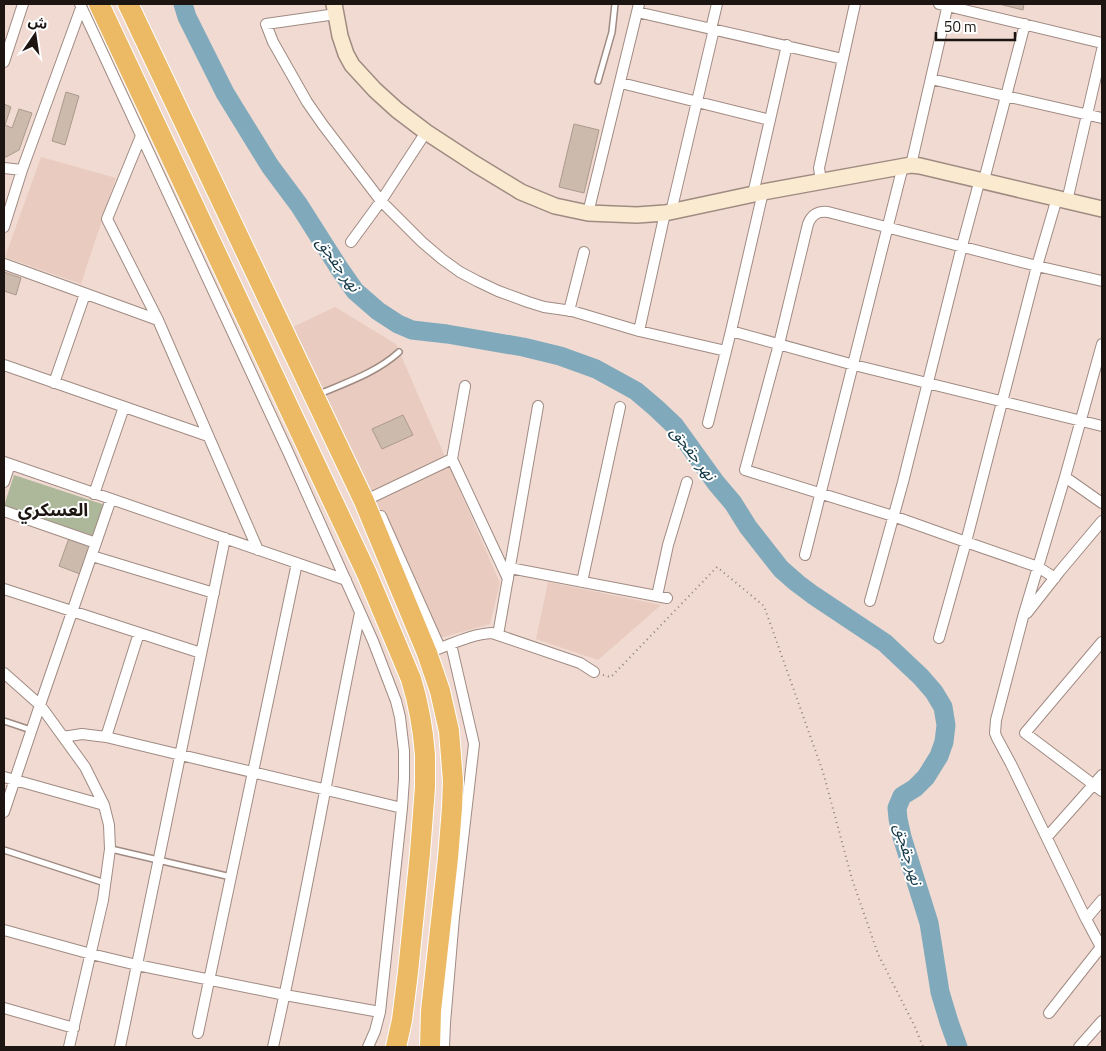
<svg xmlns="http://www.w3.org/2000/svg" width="1106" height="1051" viewBox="0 0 1106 1051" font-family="'Titillium Web','Noto Sans Arabic',sans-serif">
<rect width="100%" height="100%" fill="#f0dad1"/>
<path fill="#e9ccbf" d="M41,157L116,178L81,284L5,257Z
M335,307L396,344L500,583L490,624L440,638L291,328Z
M548,582L661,605L598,660L536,639Z"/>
<path fill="#adb799" d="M14,475L105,505L94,536L4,506Z"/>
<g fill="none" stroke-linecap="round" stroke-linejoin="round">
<path stroke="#80aabb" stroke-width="19" d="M183,4L187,17L225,93L270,166L299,205L339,268L355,291L378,311L398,324L412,330L447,334L523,347L560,356L596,369L636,391L656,408L675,426L716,483L733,503L748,527L781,569L797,583L813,595L885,643L921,677L934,692L943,707L946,725L944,742L939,756L926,777L915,788L902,796L897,808L898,819L902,837L929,923L940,992L949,1022L958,1047"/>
</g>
<path fill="#ccbaac" stroke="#ab9a8d" d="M999,4H1024L1023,10Z
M66,92L79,96L65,145L52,141Z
M4,104L11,107L5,125L12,128L19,109L32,113L19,150L6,157H4Z
M574,124L599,130L584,193L559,187Z
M4,272L21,278L16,295L4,291Z
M403,415L413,435L382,449L372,429Z
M69,538L90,545L80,574L59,566Z"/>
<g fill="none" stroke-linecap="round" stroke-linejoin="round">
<g stroke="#a08b83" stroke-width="8">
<path id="lane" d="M598,81L612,32L615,4
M317,395C345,383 376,373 399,352
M4,721L31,730
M111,849L231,877
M4,850L105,883"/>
</g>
<g stroke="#a08b83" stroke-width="12">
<path id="street" d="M80,4L289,454L373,641L396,701L400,717L404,751V779L402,808L380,1012L375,1031L368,1047
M939,4L1102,43
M637,12L843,59
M336,14L266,24L273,42L307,102L323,125L381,201L422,242L442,259L460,272L477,281L498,291L528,302L544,307L572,311L639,331L726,351
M711,29L717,4
M4,62L23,4
M931,79L1102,118
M621,83L770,120
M141,136L107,219L158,320L258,550
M911,165L948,4
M4,168L22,170
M984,180L1025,24
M821,181L819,168L855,4
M753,194L787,45
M1067,201L1102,50
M671,212L714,29
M588,213L639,4
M4,227L22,170L81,8
M351,242L381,201L426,132
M4,264L158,320
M569,311L584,252
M639,331L665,213
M731,331L854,365L1102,426
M1102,344L1065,477L1023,617L996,720L995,733L997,738L1011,764L1086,919L1102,949
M4,365L208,436
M54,383L85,294
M465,386L452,459L508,579
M708,423L731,331L763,192
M4,462L346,580
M1065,477L1102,503
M4,482L10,464
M94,494L124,407
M364,501L452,459
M4,511L96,543
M381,516L440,648
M805,555L903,166
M92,556L214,593
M505,567L667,598
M1055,578L1038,567L966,542L893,516L745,470L779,344L808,224C812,214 818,211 828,212L1037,266L1102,281
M582,582L620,407
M4,589L201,653
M657,596L668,545L687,482
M870,601L903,482L962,246L980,179
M1027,613L1060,571L1102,521
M498,635L538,406
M939,638L966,542L1037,266L1057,198
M1102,642L1025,733L1102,791
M427,653C448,646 470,634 492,633L580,663L594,672
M4,673L40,705L85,767L104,805L109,825L110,849L103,900L69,1047
M63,737L82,734L106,737L402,808
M106,737L139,633
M4,777L104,805
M4,812L40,705L111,499
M1047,837L1102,775
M1086,919L1102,900
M4,930L91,954L137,965L285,995L380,1012
M4,1008L74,1028
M1049,1013L1101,947
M198,1033L297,563
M120,1047L225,538
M273,1047C306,903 330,757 360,613
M444,1047L445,1023L454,917L474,744L451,644
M1079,1047L1102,1021"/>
</g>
<g stroke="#a08b83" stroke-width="18">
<path id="secondary" d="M334,4L340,36L346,54L352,65L375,90L397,110L426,132L475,164L521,192L555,206L588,213L637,215L665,213L763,192L911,165L920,166L1102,209"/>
</g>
<g stroke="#fff" stroke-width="22">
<path id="highway" d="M99,4L367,574L411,679L416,697L420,716L423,735L425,755V787L420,853L408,972L402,1020L396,1047
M128,4L364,501L427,653L440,691L449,731L453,781L452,808L448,858L431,1011L430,1047"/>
</g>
<path stroke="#90817a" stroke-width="2" stroke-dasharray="1 4" stroke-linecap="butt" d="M603,675L611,677L717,567L764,606L823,772L852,879L878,954L915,1027L923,1047"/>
<use href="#lane" stroke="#fff" stroke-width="5"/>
<use href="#street" stroke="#fff" stroke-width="10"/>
<use href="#secondary" stroke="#f9ead0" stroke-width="15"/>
<use href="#highway" stroke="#ecb964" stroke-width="20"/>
</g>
<g text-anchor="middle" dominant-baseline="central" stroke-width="4" stroke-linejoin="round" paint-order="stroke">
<g font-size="16" font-style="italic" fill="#143947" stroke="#fff">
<text transform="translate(339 264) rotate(55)">نهر جقجق</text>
<text transform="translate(694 453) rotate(53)">نهر جقجق</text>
<text transform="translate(909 854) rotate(74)">نهر جقجق</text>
</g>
<g font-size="18" font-weight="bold" fill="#1c1511" stroke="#fff">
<text x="53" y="509">العسكري</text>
</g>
</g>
<rect width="1106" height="1051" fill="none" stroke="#1c1511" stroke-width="10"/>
<g transform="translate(35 35) rotate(13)" stroke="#ffffff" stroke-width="4" paint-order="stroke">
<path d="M0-4L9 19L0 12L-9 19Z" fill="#1c1511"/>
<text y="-8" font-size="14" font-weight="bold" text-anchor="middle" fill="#1c1511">ش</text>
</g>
<path d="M936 32v8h79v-8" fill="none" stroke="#1c1511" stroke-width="2.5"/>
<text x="944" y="32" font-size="15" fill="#1c1511" stroke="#ffffff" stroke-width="4" paint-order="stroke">50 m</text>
</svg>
